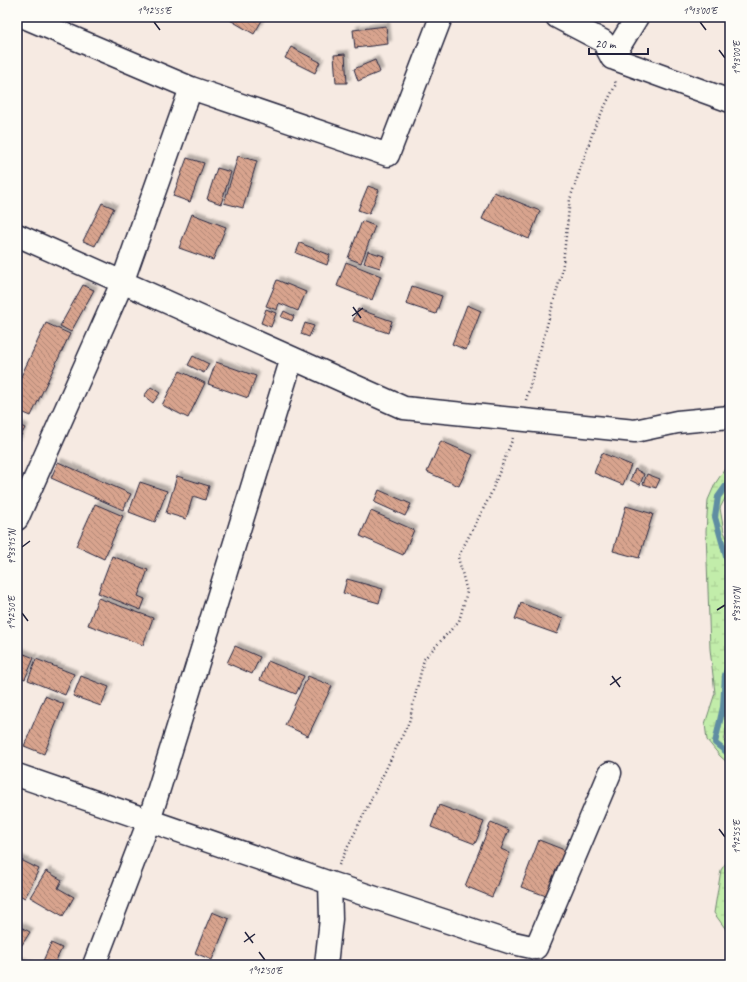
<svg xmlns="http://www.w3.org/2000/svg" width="747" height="982" viewBox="0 0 747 982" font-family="Caveat,sans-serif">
<defs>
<pattern id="wetland-marsh" width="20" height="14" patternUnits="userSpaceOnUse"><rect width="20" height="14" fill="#c2edaa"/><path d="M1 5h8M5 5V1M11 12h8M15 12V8" fill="none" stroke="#a6cb93"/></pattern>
<pattern id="building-back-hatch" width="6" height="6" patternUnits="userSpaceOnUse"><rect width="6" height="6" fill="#d8a48e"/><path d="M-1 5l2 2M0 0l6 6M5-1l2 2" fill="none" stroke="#af8575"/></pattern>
<filter id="shadow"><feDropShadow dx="3.5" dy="-3.5" stdDeviation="1" flood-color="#0004"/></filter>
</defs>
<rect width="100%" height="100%" fill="#f6eae2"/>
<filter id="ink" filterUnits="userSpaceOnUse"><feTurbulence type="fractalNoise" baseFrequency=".025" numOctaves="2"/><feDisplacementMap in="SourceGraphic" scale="8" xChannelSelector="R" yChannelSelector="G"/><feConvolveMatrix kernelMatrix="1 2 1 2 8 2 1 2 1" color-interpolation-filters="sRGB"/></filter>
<g filter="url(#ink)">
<path fill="url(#wetland-marsh)" stroke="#728872" d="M730,461V489L720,508L724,532L730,543V708L724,742L730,746V765L720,756L707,740L705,724L715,693L710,649L706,531L708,500L715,484Z
M730,857V935L714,913L721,870Z"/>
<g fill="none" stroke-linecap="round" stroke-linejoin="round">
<path stroke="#5f8da2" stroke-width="6" d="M730,480L718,497L715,517L730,571
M730,661L725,675L723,707L715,743L730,755"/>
</g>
<path fill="url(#building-back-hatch)" stroke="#22223b" filter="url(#shadow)" d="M232,17H264L254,34L230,20Z
M386,26L388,44L355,48L353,30Z
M291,47L320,62L315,73L285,58Z
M345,54L347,83H336L334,55Z
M375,60L380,72L358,81L354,69Z
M238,156L257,161L243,208L224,203Z
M187,158L204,163L190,202L173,196Z
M217,168L231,172L221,204L207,199Z
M368,186L379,190L369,214L358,210Z
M494,192L540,211L529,239L482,219Z
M102,203L114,208L95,246L83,241Z
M192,214L226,227L213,260L179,248Z
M362,221L375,226L361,263L348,258Z
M300,243L330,255L327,265L296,253Z
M368,251L384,256L380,268L364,263Z
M346,262L381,276L372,300L337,286Z
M277,280L306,292L298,311L279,303L277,310L266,306Z
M83,285L94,290L71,332L60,326Z
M412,286L442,296L436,314L406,304Z
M467,305L481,311L466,350L452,344Z
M266,309L276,313L271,327L261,323Z
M358,309L392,321L388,333L353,321Z
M284,311L294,316L292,321L281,317Z
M46,323L70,334L31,416L17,410V385Z
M305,323L314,326L309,337L301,334Z
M193,356L209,364L204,373L188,365Z
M216,362L256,376L248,398L208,384Z
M180,371L205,383L188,418L162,405Z
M151,387L160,393L153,403L144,396Z
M17,424L25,428L17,443Z
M441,441L473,455L459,486L427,472Z
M602,453L631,465L623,485L594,473Z
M58,462L131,494L123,510L51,478Z
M635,469L644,474L640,485L630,480Z
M647,474L660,479L656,488L643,484Z
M177,476L209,486L205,500L193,496L186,519L166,513Z
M140,482L167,491L155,522L129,512Z
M379,490L411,504L405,516L374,502Z
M95,504L123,516L104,559L76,546Z
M626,506L653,514L639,558L613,551Z
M371,511L414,530L403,555L360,536Z
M112,556L148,570L138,596L145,599L141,610L98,593Z
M347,579L383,589L379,603L343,593Z
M98,598L153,618L143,645L88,625Z
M521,603L563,619L557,634L515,619Z
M235,646L260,657L252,674L227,663Z
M17,651L34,658L25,679L17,676Z
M36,659L74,674L65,695L28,680Z
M268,661L304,676L296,694L260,680Z
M81,676L109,687L101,706L73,696Z
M308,676L332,686L308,736L285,725Z
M45,696L64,704L44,754L24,746Z
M439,805L484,822L475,844L431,827Z
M491,822L509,830L501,849L510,853L492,897L465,886Z
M539,840L567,851L549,897L521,887Z
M17,858L39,869L25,898L17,894Z
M46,871L62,880L58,888L74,897L63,916L30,897Z
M212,912L229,919L212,960L195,953Z
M17,925L30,932L22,945L17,943Z
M51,943L62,948L54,965L43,961Z
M17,960L30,965H17Z"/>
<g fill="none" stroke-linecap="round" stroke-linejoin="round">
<g stroke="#22223b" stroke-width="25">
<path id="minor" d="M24,17L191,88L388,155L441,17
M557,17L603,41L612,58L730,101
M612,58L637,17
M17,235L404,408L635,431L677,422L730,417
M17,519L122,283L191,88
M17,775L330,883L509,942L536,948L610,773
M94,965L149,821L292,358
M326,965L331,919L330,883"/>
</g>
<path stroke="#22223b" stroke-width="2.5" stroke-dasharray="1 3" stroke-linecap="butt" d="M526,400L562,272L570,199L595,126L616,84L615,81
M339,865L409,722L424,659L459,621L467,592L458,557L489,498L513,438"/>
<use href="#minor" stroke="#fdfcf7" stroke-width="22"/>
</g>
</g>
<path fill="none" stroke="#22223b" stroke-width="1.5" d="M154,22L160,30M700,22L706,30M719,50L725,58M353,307L361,318M352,316L363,308M22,547L30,541M717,610L725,605M22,613L28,621M612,676L620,687M610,685L621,677M719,829L725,837M245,932L253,943M244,942L255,934M259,952L265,960"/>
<rect width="747" height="982" fill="none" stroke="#fdfcf7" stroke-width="44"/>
<path d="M589 48v6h59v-6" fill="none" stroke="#22223b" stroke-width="2"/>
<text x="595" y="48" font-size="12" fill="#22223b" stroke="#fdfcf7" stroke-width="3" paint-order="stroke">20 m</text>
<rect x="22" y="22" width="703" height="938" fill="none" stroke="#22223b" stroke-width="1.5"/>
<g font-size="10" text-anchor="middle" fill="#22223b">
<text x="154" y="14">1°12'55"E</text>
<text x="700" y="14">1°13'00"E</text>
<text transform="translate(736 58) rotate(-90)" y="4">1°13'00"E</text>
<text transform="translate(11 547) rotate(-90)" y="4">9°33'15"N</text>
<text transform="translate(736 605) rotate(-90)" y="4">9°33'10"N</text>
<text transform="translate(11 613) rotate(-90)" y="4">1°12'50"E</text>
<text transform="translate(736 837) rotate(-90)" y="4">1°12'55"E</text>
<text x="265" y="974">1°12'50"E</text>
</g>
</svg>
